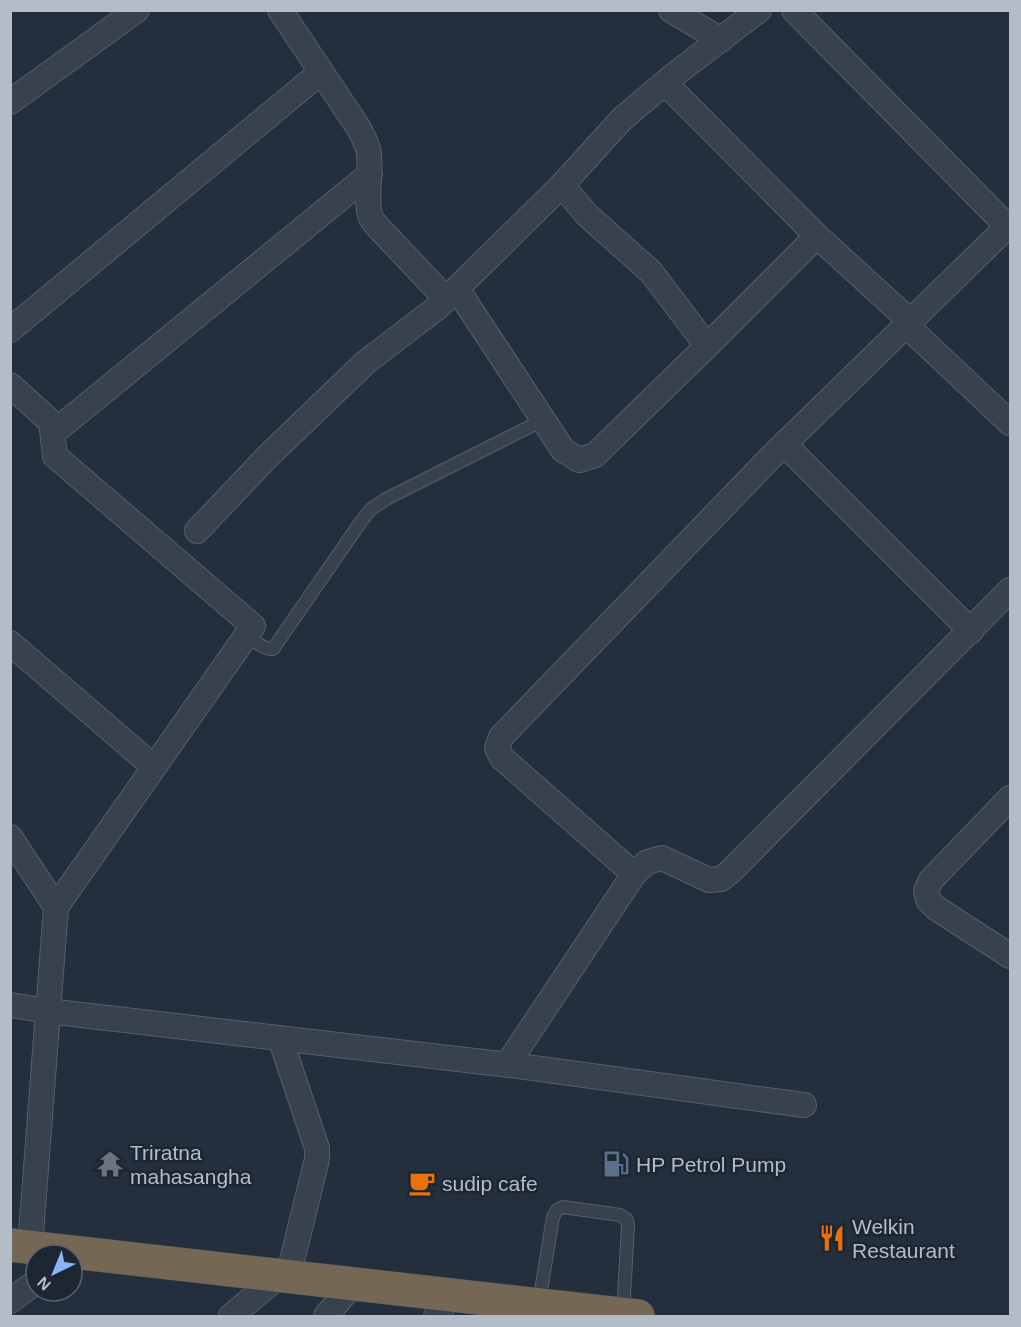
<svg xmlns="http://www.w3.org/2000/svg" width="1021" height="1327" viewBox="0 0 1021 1327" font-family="Helvetica,sans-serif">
<rect width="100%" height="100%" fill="#242f3e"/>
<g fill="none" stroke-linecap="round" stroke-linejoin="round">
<g stroke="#565f6c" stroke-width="14">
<path id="lane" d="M247,635C255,641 263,650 273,649L360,523L371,509L386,499L543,420
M539,1303L553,1217L557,1210L563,1207L620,1215L627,1220L628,1227L623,1314"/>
</g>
<g stroke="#565f6c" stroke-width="26">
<path id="street" d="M280,10L358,127C362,134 366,142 368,149C373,169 364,202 371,218C372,221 375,223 377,226L446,299
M671,10L721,40
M794,10L1010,229
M665,83L817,236
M10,102L137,10
M562,185L622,119L674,75L759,10
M457,289L563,450L579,460L595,455L707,346L817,236L910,321
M906,325L1010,423
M10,330L321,72
M10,385L51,422L55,456L253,626L56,907
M53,433L370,174
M784,444L971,631
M197,531L267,457L366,362L438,307L562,185L587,215L651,272L707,346
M10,643L154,767
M1010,798L931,880L926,891L928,900L936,908L1010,956
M10,837L56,907L30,1247
M634,874L502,758L497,748L501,737L772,456L1010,224
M10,1005L48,1011L526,1067L804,1105
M280,1038L317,1148V1159L288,1277
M507,1065L634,874L647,862L662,858L709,880L721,879L731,871L1010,590
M10,1301L36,1282
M231,1316L279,1276
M326,1316L353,1284
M436,1316L451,1295"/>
</g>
<g stroke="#434c59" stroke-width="34">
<path id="highway" d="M10,1245L638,1316"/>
</g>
<use href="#lane" stroke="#38414e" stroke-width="12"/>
<use href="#street" stroke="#38414e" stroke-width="24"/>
<use href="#highway" stroke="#746855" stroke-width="33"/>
</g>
<defs>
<g id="temple-bare" transform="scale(2.07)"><path d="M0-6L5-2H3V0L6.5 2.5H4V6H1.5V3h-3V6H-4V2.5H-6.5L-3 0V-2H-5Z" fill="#6b7280" stroke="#1d2633" stroke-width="2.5" paint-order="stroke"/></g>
<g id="fuel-bare" transform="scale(2.07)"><path d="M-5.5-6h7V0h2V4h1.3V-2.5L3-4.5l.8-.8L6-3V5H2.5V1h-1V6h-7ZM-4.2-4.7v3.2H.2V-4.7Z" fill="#5c6f8a" stroke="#1d2633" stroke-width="2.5" paint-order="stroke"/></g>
<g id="cafe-bare" transform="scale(2.07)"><path d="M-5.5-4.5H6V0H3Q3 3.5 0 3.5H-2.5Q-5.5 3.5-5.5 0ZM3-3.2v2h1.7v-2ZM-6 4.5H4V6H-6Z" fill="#e8710a" stroke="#1d2633" stroke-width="2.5" paint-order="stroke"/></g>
<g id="restaurant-bare" transform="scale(2.07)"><path d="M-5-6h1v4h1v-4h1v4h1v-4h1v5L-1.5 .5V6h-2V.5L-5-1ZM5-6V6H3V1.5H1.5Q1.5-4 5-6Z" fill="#e8710a" stroke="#1d2633" stroke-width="2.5" paint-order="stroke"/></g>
</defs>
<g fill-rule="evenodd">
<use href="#temple-bare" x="110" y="1164"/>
<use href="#fuel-bare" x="616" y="1164"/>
<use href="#cafe-bare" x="422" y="1183"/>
<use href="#restaurant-bare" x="832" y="1238"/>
</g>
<g text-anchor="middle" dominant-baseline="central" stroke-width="5" stroke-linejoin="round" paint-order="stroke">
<g font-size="21" fill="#b4bcc9" stroke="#1d2633" text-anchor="start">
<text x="130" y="1152">Triratna<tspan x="130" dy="24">mahasangha</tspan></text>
<text x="636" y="1164">HP Petrol Pump</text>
<text x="442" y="1183">sudip cafe</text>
<text x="852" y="1226">Welkin<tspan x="852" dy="24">Restaurant</tspan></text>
</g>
</g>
<rect width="1021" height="1327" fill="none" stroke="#b4bcc9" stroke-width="24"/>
<g transform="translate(54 1273) rotate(223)"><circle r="28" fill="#1d2633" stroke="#59626f" stroke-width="1.5"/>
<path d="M0-4.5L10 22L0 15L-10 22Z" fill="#8ab4f8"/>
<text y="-9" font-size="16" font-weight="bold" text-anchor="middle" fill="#b4bcc9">N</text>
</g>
</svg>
